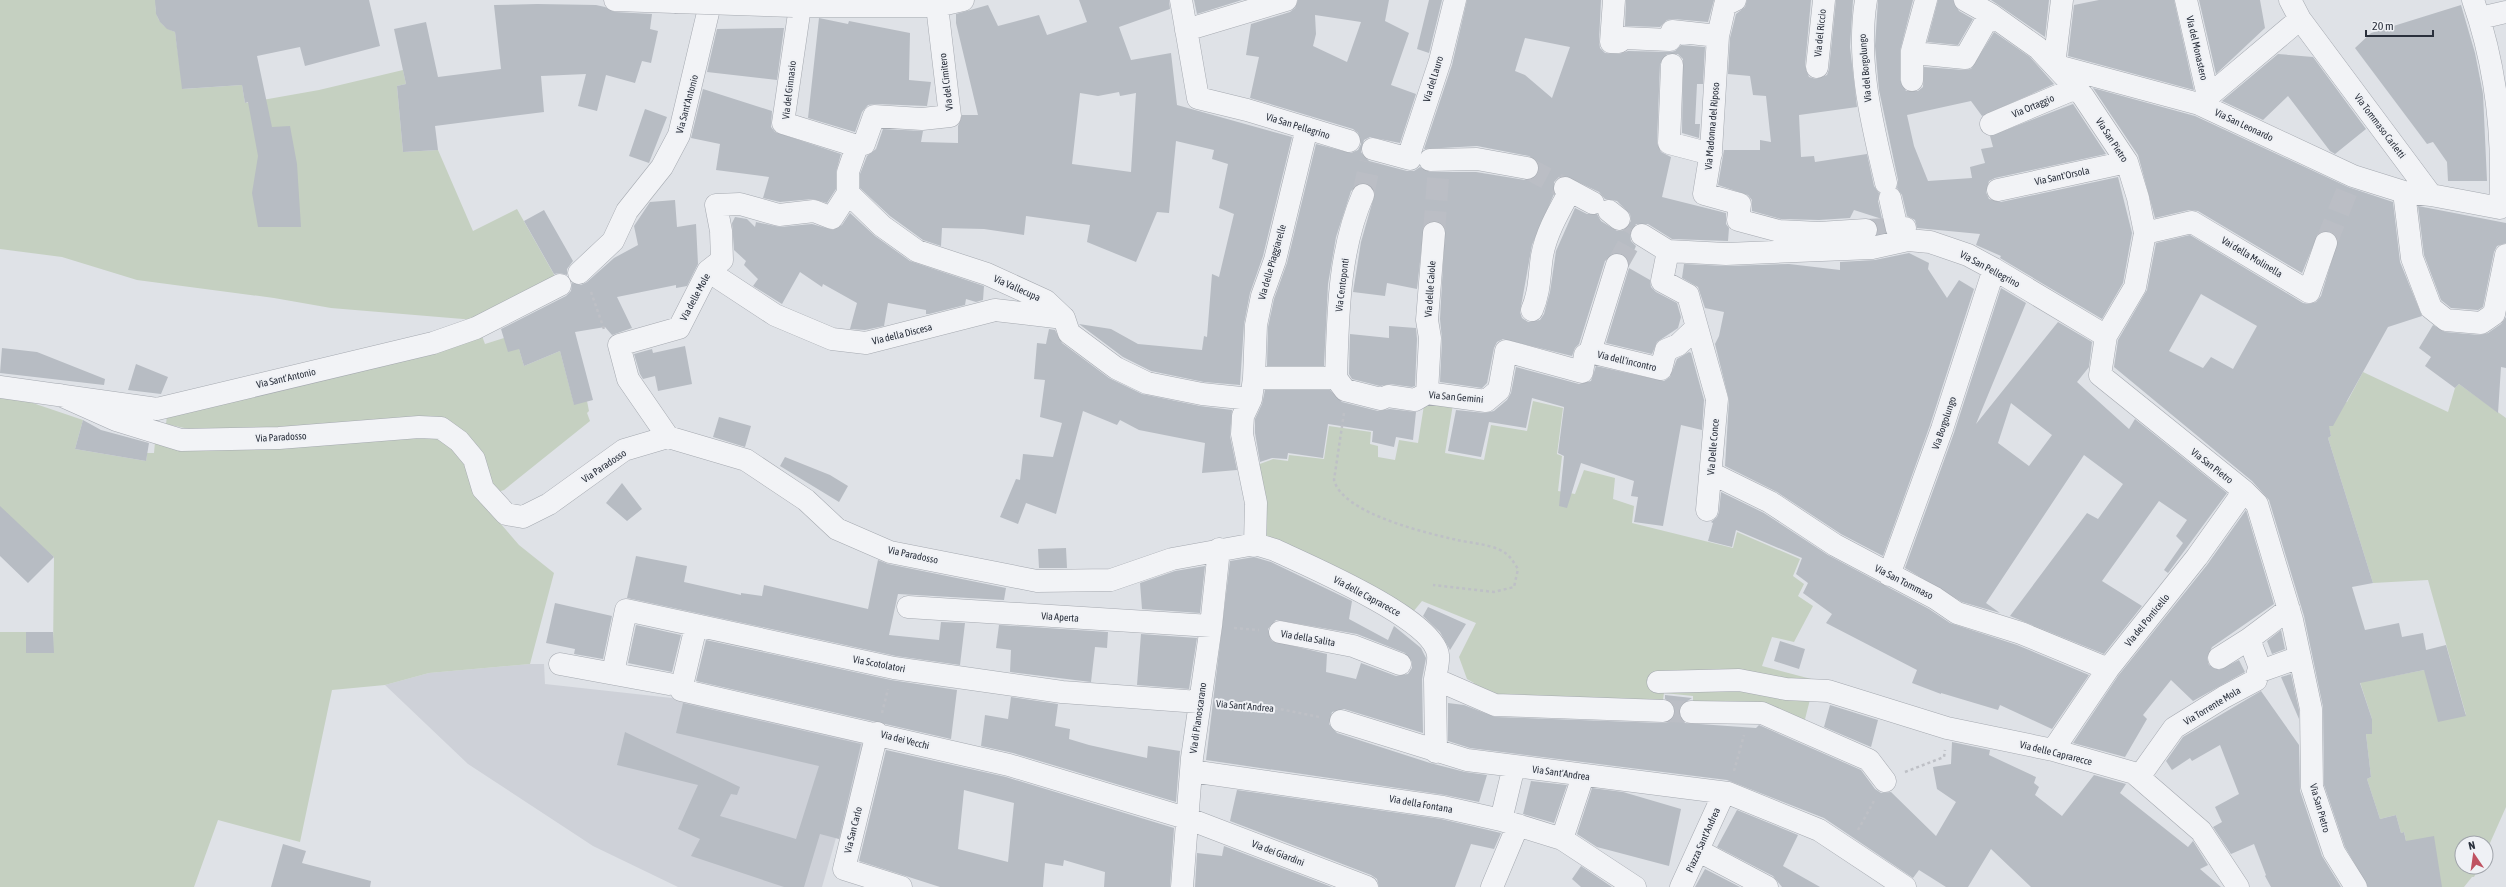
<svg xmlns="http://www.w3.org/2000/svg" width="2506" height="887" viewBox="0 0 2506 887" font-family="'Asap Condensed',sans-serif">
<rect width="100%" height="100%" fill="#dfe2e7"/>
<path fill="#ced1d8" d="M530,664H544L545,684L672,698L867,740L845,840L836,838L822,887H678L593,846L468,764L385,685L429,673Z"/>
<path fill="#c5d0c1" d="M0,0H157C152,15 161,27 175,32L183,89L242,85L245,103L319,90L403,70L406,84L397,86L403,152L438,150L473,231L517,209L556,278L475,320L331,308L274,298L137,280L62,257L0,249Z
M482,336L485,344L504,338L519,349L524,366L560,351L574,404L587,401L589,411L587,413L590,421L504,490L495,493L466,435L198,431L166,424L167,416Z
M2363,372L2448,412L2455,388L2459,384L2506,418V807L2486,852V843H2462V867H2479L2474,877H2472L2464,887H2417L2404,832L2401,833L2396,815L2380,819L2367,779L2371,777L2366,734H2372V719L2359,679L2373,680L2424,670L2466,715L2428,580L2373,583L2328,438L2331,436L2321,394L2347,402Z
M0,396H12L83,420L75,449L146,461L147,453H154L155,442L386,435L442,438L465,457L474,493L519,545L554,573L530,664L429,673L385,685L332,690L300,842L218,820L194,887H0V632H26L53,653L54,557L0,509Z
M1425,399L1453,404L1445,453L1484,460L1491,425L1527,431L1533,401L1563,408L1557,454L1562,456L1558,491L1575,494L1584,470L1615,478L1613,499L1634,506L1632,523L1733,548L1737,532L1800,559L1793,576L1804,584L1798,596L1813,606L1794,642L1772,637L1762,666L1815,680L1804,723L1693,702V696L1664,693L1662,706L1497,699L1474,687V683L1467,679L1459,657L1476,623L1422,601L1413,612L1265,540L1257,465L1273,459L1288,461L1289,455L1324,459L1329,426L1371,432L1370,444L1378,446V457L1395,460L1399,440L1418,443Z"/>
<path fill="#b7bcc3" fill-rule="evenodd" d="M155,0H369L380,46L305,66L300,47L257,56L272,127L290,126L297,164L301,227H258L252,193L258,156L248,102L245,103L242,85L182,89L175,32L167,29L160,22L156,14Z
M1079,0H1169L1170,9L1119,27L1131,60L1171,53L1177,105L1292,137L1263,256L1250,293L1244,324L1240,385L1204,382L1151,371L1123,357L1079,324L1111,329L1138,344L1202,350L1204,336L1207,337L1212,274L1219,277L1234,214L1219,208L1228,164L1212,159L1214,150L1176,141L1169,213L1157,212L1136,262L1087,242L1090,225L1026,216L1024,235L984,229L942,228L941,246L923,240L890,216L860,188V174L867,156L876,149L883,129L923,131L921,142L958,143V126L962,115H978L956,23V14L988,5L998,26L1039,15L1047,35L1087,22ZM1119,92L1120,96L1136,93L1131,172L1072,164L1080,93L1098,96Z
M1194,0H1242L1197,14Z
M1298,0H1389L1385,21L1409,33L1391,85L1416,94L1400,143L1370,137L1364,140L1361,152L1369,161L1407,171H1414L1420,167L1430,172H1476L1525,180L1536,176L1539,171V163L1529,156L1477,146L1424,149L1452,65L1467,0H1601L1599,41L1600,48L1605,53L1619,54L1628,51L1670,52L1675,51L1681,45L1705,47L1703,84H1697L1695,124H1700L1699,138L1682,133L1683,59L1678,54H1667L1660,64L1657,143L1661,152L1671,157L1662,197L1726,213V224L1729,228L1728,241L1672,239L1648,224H1636L1630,234L1631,241L1636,246L1629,262L1621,253H1615L1605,261L1579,344L1575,348L1572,356L1503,339L1497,342L1494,348L1487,383L1482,388L1440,382L1442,339L1440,319L1445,228L1435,221L1428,222L1424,226L1417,289L1387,283L1385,296L1353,292L1361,242L1375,193L1372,187L1361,183L1351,191L1336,237L1328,284L1324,366H1267L1268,327L1274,299L1287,263L1316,144L1351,153L1358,150L1361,144L1358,133L1353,129L1250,98L1259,57L1246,55L1251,24L1290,12L1295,8ZM1315,15L1361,22L1347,62L1313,46L1316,34ZM1525,38L1570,47L1552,98L1525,75L1515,71ZM1565,176L1599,192L1605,199L1617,201L1630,214L1631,221L1624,230L1617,231L1601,221L1597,214H1587L1575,208L1556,251L1550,292L1544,314L1540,320L1528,322L1522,318L1520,312L1532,245L1554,194V182L1559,177Z
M1429,0H1442L1429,53L1417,49Z
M1626,0H1714L1708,22L1673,19L1667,20L1660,27L1625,26Z
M1747,0H1811L1805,66L1809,77L1816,79L1827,75L1829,69L1836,0H1853L1850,47L1857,107L1799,115L1801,157L1814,156L1815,162L1867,154L1874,186L1879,193L1878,201L1882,219L1854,210L1850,218L1819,220L1781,219L1752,211V200L1748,195L1718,185L1724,150H1760V140L1771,142L1766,96L1753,95L1750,76L1728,74L1730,38L1736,14L1745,7Z
M1878,0H1913L1900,51V80L1906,91H1918L1923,87L1924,67L1964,70L1971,69L1994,32L2030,57L2054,84L1982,116L1971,101L1907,115L1914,146L1928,181L1972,178L1970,167L1985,163L1981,149L1993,147L1990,136L2073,104L2106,154L1995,178L1989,181L1986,192L1989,199L2001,202L2118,177L2132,233L2123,283L2102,319L2000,258L2001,256L1976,245L1980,234L1917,228L1915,220L1907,216L1902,195L1897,188L1898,180L1879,90L1875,46Z
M1938,0H1953L1959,11L1973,19L1958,45L1927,42Z
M1991,0H2049L2045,37L1997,4Z
M2099,0H2174L2194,90L2068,56L2074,5Z
M2199,0H2260L2265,28L2216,74Z
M537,4L596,5L605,7L615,12L652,14L650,29L658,31L651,63L642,61L635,83L606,75L597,111L578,106L586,74L541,76L544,112L435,126L438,150L403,152L397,86L406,84L394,29L426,22L438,77L501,69L494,5Z
M2461,5L2475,53L2483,94L2487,181H2448L2447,162L2433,142L2427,144L2355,48L2371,33Z
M819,18L848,24L849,21L910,33L909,80L931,82L927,106L875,104L868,105L862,112L855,132L808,118Z
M784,28L777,80L707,72L717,29Z
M2278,54L2313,57L2366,129L2335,154L2330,151L2288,96L2263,120L2222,101Z
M2093,88L2195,116L2348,187L2393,202L2400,262L2422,316L2388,327L2333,426H2329L2331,436L2328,438L2373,583L2352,587L2365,630L2399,623L2402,637L2423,633L2426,650L2446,645L2466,716L2438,722L2424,670L2360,683L2372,719V734H2366L2371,777L2367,779L2380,819L2396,815L2401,833L2404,832L2406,841L2434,836L2442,887H2368L2345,847L2324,785L2323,707L2304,616L2269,500L2252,481L2114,367L2118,340L2147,290L2156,243L2190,235L2303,303L2309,304L2316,302L2321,296L2338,240L2330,231L2318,234L2302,273L2198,211L2189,210L2155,218L2138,155ZM2201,294L2257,326L2233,369L2211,357L2203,368L2169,351Z
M703,89L772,111L771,127L775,132L841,154L836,172V189L827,203L813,199L780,202L763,198L769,177L716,170L720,144L691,138Z
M645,109L667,117L649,163L629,156Z
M675,200L677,227L696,224L698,264L687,286L676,288V285L617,297L632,328L612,335L605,327L575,332L593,400L574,405L560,351L524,366L519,349L508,352L501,329L566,296L571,291L572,283L581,285L587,282L614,258L638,245L634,226L650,202Z
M2418,206L2506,223V243L2497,246L2494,252L2483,307L2478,310L2451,308L2441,300L2424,255Z
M544,210L573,261L567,269V275L560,273L554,274L524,221Z
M850,213L875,236L910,261L984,286L983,300L976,302L966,299L965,305L929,314H926V310L888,303L884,326L865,330L850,329L857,303L823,284L822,287L800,272L782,304L753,286L758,279L744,265L746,261L734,250L732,223L735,217L747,219L755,227L756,222L780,227L812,224L833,230L842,225Z
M1909,253L1929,263L1928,269L1947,298L1959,280L1974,289L1930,425L1883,556L1841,534L1777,492L1725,466L1729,400L1715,344L1719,336L1724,312L1705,308L1698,287L1682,278L1684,264L1727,266L1789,264L1840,270V262L1875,260Z
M1629,268L1650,280L1651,287L1656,292L1677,303L1681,317L1678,328L1657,342L1652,354L1606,343Z
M2001,288L2026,303L1976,424L2058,322L2092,342L2089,367L2077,382L2129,429L2135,419L2227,493L2168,573L2164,570L2183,543L2176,536L2187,520L2159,501L2102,581L2142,606L2104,654L2010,616L2087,513L2098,519L2123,484L2084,455L1986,603L2000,613L1962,602L1905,568L1954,433ZM2011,403L2052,435L2029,466L1998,443Z
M2506,317V368L2501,367L2498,413L2459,384L2455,388L2425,366L2431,357L2419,348L2433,325L2445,332L2480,335L2488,333L2501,324Z
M1389,326L1416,328L1417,339L1415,386L1412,387L1390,384L1380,386L1352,379L1349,374L1350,334L1389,338Z
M1049,329L1055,330L1062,343L1109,378L1142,394L1200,406L1232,410L1230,436L1237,470L1202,473L1205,443L1139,430L1120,420L1117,425L1083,411L1056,514L1026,503L1018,524L1000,517L1016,479L1020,480L1023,454L1053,457L1062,423L1040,417L1045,380L1034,379L1037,343L1046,344Z
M685,346L692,384L658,391L655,376L643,379L640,374L634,354L652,349L653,353Z
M2,348L37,352L105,379L104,385L0,373Z
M1689,352L1691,353L1704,400L1702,430L1681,425L1663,526L1634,522L1638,497L1631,496L1634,481L1581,463L1567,508L1559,506L1564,456L1558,453L1564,407L1532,398L1526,428L1489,422L1481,457L1448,451L1456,410L1485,413L1494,411L1507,400L1511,393L1516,367L1579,384L1591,381L1596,366L1664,381L1670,377L1677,359Z
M136,364L168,377L161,394L128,390Z
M1265,390H1330L1342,402L1378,411L1390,409L1416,412L1413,440L1396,437L1394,447L1372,442L1373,431L1328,424L1323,458L1288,453L1287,459L1272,458L1260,462L1255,433V419L1262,404Z
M719,417L751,426L745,447L713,437Z
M83,420L101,430L149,443L146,461L75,449Z
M785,457L830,475L848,486L839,502L780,466Z
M622,483L642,509L627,521L606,503Z
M1721,492L1764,513L1828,555L1929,609L1950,623L2017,645L2089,675L2052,729L2000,705L1998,710L1941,693V694L1912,683L1917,670L1826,623L1832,614L1803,593L1808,583L1796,574L1802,558L1736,530L1732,547L1708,541L1713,523L1711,522L1717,517L1719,512Z
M0,506L54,557L28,583L0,556Z
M2246,510L2274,604L2212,647L2207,658L2209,665L2219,670L2239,660L2245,672L2193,701L2171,680L2143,715L2147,719L2125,757L2073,743L2118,676L2207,565Z
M1066,548L1067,568H1039L1038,549Z
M636,556L687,566L684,582L741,595V593L762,596L764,585L868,609L878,560L888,564L1006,588L1004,600L898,594L889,635L939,640L941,622L965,623L960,665L896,656L627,598Z
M1254,557L1271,562L1352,601L1349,619L1388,640L1394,626L1421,648L1426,658L1422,679L1423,733L1344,709L1332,712L1329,724L1337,733L1430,763L1465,772L1487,775L1479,802L1445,795L1206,760L1230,561ZM1276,620L1357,634L1405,653L1412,662V668L1408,674L1396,676L1361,663L1356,679L1326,672L1327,654L1272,641L1268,629Z
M1205,566L1200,613L1142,609L1140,583L1175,571Z
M555,603L612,616L603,659L574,654L575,649L546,643Z
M1428,607L1466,624L1450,650L1440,632L1423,616Z
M636,625L681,635L672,672L628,663Z
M999,625L1108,632L1107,648L1095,647L1091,682L1010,672L1011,650L996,648Z
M2281,630L2285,649L2272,654L2267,641Z
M26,632H53L54,653H26Z
M1141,634L1197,638L1189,689L1137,685Z
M706,640L891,680L957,690L951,739L696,681Z
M1780,641L1805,649L1799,669L1774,661Z
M2291,674L2299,710V719L2281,677Z
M2261,691L2299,745L2300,791L2322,856L2341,887H2271L2265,876L2266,875L2254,844L2231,854L2213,827L2222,822L2215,807L2239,794L2220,745L2192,761L2190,758L2172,770L2166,761L2183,737Z
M1665,695L1692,698L1680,706V718L1685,723L1756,728L1759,725L1861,770L1875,789L1881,793L1891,792L1936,836L1956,802L1937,789L1933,767L1951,764L1952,742L1990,750L1989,755L2036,777L2034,783L2039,787L2035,795L2062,816L2094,775L2126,784L2120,793L2188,847L2193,841L2208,865L2200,869L2221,887H2031L1991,849L1968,887H1946L1919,870L1913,878L1824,818L1727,780L1470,748L1448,741V703L1464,705L1495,717L1663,723L1669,722L1675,712L1674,705L1665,699Z
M1011,697L1058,704L1055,726L1070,729L1069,739L1089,745L1147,758L1148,746L1180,751L1176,802L1013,753L981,746L985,715L1008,719Z
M683,703L861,744L839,839L820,834L804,887H784L691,856L700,839L678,829L698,785L617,765L625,732L740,787L737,795L731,794L720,816L796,839L819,766L676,733Z
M1830,705L1878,720L1871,747L1824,727Z
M886,750L1006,777L1174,828L1170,887H1104L1105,872L1064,860L1063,866L1045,863L1043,887H940L859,861ZM964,790L1014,803L1008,862L958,849Z
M1531,781L1567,785L1554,823L1523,814Z
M1592,788L1623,792L1681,809L1669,866L1597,847L1577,834Z
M1237,790L1441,819L1501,833L1494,849L1471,844L1455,887H1379L1377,879L1371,875L1230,821Z
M1737,810L1798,835L1783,866L1820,887H1782L1773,876L1717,847Z
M283,844L306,851L302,863L371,881L370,887H271Z
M1224,846L1332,887H1195L1197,853L1222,856Z
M1581,866L1612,887H1581L1572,879Z
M1705,869L1740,887H1695Z"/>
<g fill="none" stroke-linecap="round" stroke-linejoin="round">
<path stroke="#bbbec5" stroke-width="22" stroke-dasharray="22 11" stroke-linecap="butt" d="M1527,168L1565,188
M1363,195L1370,162
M1866,230L1889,229
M1434,233L1439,164
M2326,243L2353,176
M1617,265L1636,231
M1663,711L1691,712"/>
<g stroke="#a5a9b0" stroke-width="23">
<path id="minor" d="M615,0L675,2
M801,0L783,123L857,146
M1181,0L1198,98L1247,110L1349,141
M1614,0L1611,42H1619L1624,38L1670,40L1672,31L1718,36
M1735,0L1725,5L1718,36L1711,151L1704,194L1740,204L1738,220L1779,231L1819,233L1866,230
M1866,0C1856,62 1872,123 1886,183
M1965,0L1990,14L2038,48L2083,96L2127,162L2138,198L2145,233L2135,287L2106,336L2100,375L2244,491L2257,504L2292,620L2311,709L2312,787L2334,852L2356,887
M2062,0L2054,65L2199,104L2353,176L2404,192L2431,195
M2186,0L2208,96
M2290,0L2300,19L2431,195L2500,208
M2473,0C2496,66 2504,138 2500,208
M793,6H937L963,0
M2480,18L2506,12
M1186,30L1286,0
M1924,54L1965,58L1990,14
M1672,65L1669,143L1711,154
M1817,67L1824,0
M1912,80V51L1926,0
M2199,104L2300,19
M1991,124L2076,88
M857,146L848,172V193L882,226L917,251L987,274L1046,301L1064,318L1069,333L1116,368L1147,383L1202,394L1251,399
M857,146L864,144L874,116L922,119L950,116L937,6
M1373,149L1410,159
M1408,158L1440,61L1455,0
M1430,160L1477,159L1527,168
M1565,188L1593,203
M1998,190L2127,162
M2404,192L2412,258L2431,308L2446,320L2481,323L2494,314L2506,255
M1890,198L1897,229L1905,228
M1609,211L1619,219
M2145,233L2192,222L2309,292L2326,243
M1642,235L1668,251L1726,254L1872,248L1908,240L1930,242L1968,255L1994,269L2106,336
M1668,251L1662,281L1688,295L1717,399L1707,510
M708,271L775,315L832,339L866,343L995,310L1064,318
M579,273L613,241L627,211L662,167L679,135L711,0
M1532,310C1540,291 1539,276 1542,256C1546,233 1559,211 1570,191
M1590,352L1661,369L1666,350L1678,345L1696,328
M1590,352L1617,265
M1254,378H1336L1345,390L1381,399L1388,396L1415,400L1427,393L1486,401L1499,390L1506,351L1582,372L1585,355L1590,352
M1336,378C1338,317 1338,252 1363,195
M0,387L157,409L433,343L476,328L560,285
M1427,393L1430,338L1427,320L1434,233
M60,395L116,420L181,440L279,438L419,427L441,428L459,441L474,459L483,489L506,514L523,517L549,504L624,450L668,437L746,460L806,500L837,529L890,552L1037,581L1111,580L1172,559L1255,544L1275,550C1307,565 1434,619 1438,655C1439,662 1436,672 1435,679L1495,705L1663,711
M668,437L628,379L619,345L679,328L708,271L722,260L721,231L716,205L740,204L779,215L814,211L832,218L848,193
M1711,473L1770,502L1835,545L1935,598L1957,613L2021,633L2108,669
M1255,544L1256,503L1242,434L1243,416L1251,399L1254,378L1256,325L1262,296L1275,260L1307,128
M1889,575L1942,429L1994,269
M908,607L1211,626
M696,626L681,690L1009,765L1189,819L1367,887
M1280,632L1353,646L1400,664
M2219,658L2249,639
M560,664L669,684
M2261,671L2249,639L2289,609
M613,673L626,610L894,668L1062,692L1199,702
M1435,679L1436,752
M1658,682L1739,680L1786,689L1828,691L1947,728L2053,750L2134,773L2201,831L2238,887
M1691,712L1762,713L1869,760L1885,781
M1341,721L1467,760L1728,793L1819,830L1905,887
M877,733L844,869L901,887
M2053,750L2108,669L2197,557L2244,491
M1191,771L1443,807L1501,820L1562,839L1635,887
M2139,777L2174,728L2224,697L2256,680L2258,672L2300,657
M1501,820L1514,766
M1562,839L1583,776
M1699,851L1767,887
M1182,887L1192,758L1211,626L1219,549
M1492,887L1518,825
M1681,887L1724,793"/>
</g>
<path stroke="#bec0c6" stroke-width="2.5" stroke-dasharray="3 3" stroke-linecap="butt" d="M591,292L604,329
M1344,413L1334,480C1343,514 1427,533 1457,540C1470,543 1488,544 1500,550C1509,554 1513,561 1518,569L1514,587L1494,592L1433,585
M1234,628L1259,630
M1221,704L1280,709L1319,717
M882,713L888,689
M1734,771L1744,735
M1905,772L1944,757L1945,750
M1858,830L1875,799"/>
<use href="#minor" stroke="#f2f3f6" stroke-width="22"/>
<g stroke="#a5a9b0" stroke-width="23" stroke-linecap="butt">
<path id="minor-bridge" d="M675,2L793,6"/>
</g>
<use href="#minor-bridge" stroke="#f2f3f6" stroke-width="22"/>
</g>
<g text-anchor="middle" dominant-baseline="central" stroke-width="4" stroke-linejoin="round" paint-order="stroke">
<g font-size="10" fill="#2a303c" stroke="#eff1f5">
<text transform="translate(1820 33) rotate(-84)">Via del Riccio</text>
<text transform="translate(2197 48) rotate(77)">Via del Monastero</text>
<text transform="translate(1865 68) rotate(-95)">Via del Borgolungo</text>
<text transform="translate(1433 79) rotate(-73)">Via del Lauro</text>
<text transform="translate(946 82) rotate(-97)">Via del Cimitero</text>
<text transform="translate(789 90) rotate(-83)">Via del Ginnasio</text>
<text transform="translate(687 104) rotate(-75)">Via Sant'Antonio</text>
<text transform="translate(2033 106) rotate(-23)">Via Ortaggio</text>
<text transform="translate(2244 125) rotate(25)">Via San Leonardo</text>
<text transform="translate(1298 126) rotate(17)">Via San Pellegrino</text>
<text transform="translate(1712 126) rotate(-85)">Via Madonna del Riposo</text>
<text transform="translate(2380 126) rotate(53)">Via Tommaso Carletti</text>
<text transform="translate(2112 140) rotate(57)">Via San Pietro</text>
<text transform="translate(2062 176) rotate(-12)">Via Sant'Orsola</text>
<text transform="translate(2252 257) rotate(31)">Vai della Molinella</text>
<text transform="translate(1272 262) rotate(-74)">Via delle Piaggiarelle</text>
<text transform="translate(1990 269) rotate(28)">Via San Pellegrino</text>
<text transform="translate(1342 285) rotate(-83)">Via Centoponti</text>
<text transform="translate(1017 288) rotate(24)">Via Vallecupa</text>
<text transform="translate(1430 289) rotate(-86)">Via delle Caiole</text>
<text transform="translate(695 297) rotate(-62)">Via delle Mole</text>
<text transform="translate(902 334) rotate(-14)">Via della Discesa</text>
<text transform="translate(1627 361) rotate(13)">Via dell'incontro</text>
<text transform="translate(286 378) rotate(-13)">Via Sant'Antonio</text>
<text transform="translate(1456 397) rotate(5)">Via San Gemini</text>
<text transform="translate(1944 423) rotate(-71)">Via Borgolungo</text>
<text transform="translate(281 437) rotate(-3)">Via Paradosso</text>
<text transform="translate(1713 447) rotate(-85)">Via Delle Conce</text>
<text transform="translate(604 466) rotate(-34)">Via Paradosso</text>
<text transform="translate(2212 466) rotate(38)">Via San Pietro</text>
<text transform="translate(913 555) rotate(12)">Via Paradosso</text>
<text transform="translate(1904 582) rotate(27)">Via San Tommaso</text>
<text transform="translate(1367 596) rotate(28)">Via delle Caprarecce</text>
<text transform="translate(1060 617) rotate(4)">Via Aperta</text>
<text transform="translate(2147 620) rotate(-51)">Via del Ponticello</text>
<text transform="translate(1308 638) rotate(10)">Via della Salita</text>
<text transform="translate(879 664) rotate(11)">Via Scotolatori</text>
<text transform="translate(1245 706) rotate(5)">Via Sant'Andrea</text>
<text transform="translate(2212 706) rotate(-31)">Via Torrente Mola</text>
<text transform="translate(1198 718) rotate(-82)">Via di Pianoscarano</text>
<text transform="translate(905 740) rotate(14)">Via dei Vecchi</text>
<text transform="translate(2056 753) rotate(14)">Via delle Caprarecce</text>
<text transform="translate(1561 773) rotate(8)">Via Sant'Andrea</text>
<text transform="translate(1421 804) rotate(10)">Via della Fontana</text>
<text transform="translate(2320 808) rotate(74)">Via San Pietro</text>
<text transform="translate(853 830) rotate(-76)">Via San Carlo</text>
<text transform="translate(1703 840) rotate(-66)">Piazza Sant'Andrea</text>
<text transform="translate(1278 853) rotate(21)">Via dei Giardini</text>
</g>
</g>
<g transform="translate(2474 855) rotate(347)"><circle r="19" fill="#eff1f5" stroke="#a0a4ab"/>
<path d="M0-3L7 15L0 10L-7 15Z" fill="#bf5261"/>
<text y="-6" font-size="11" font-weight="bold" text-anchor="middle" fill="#2a303c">N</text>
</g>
<path d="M2366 30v6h67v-6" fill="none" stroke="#2a303c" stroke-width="2"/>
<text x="2372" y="30" font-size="12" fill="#2a303c" stroke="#eff1f5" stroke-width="3" paint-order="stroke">20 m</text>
</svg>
